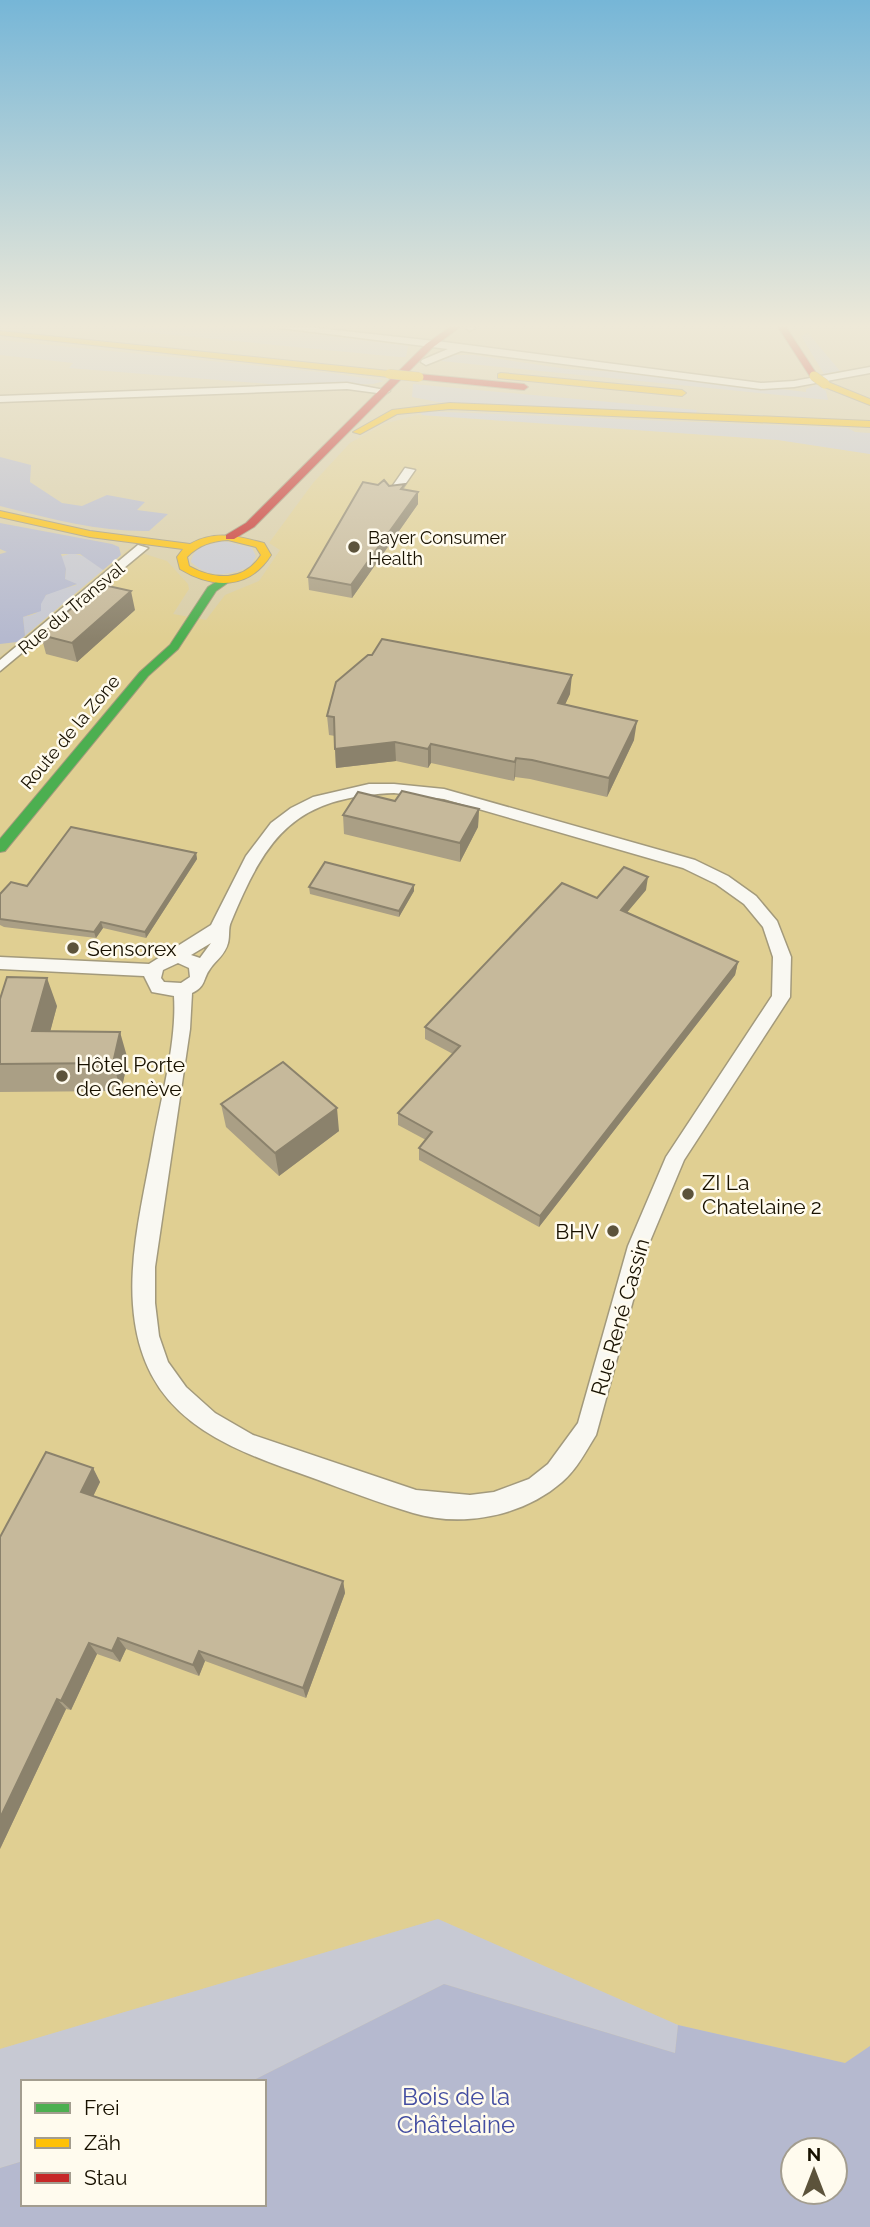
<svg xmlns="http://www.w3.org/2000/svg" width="870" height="2227" viewBox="0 0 870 2227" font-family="Raleway,sans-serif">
<rect width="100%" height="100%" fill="#d9cea8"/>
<path fill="#e0cf92" d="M417,415L778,440L870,454V2046L845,2063L678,2025L438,1919L0,2049V657L129,549L167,561L188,584L189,589L173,614L206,620L225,595L259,581L280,550L269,543L313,483L350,443L384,424Z"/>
<path fill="#c7c9d3" d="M91,327H258L408,346L406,357H399Z
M808,333L840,371L824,374L801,336Z
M0,340L330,373L384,381L373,384L282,385L69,368L73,363L0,355Z
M450,355H473L567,369L652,374L806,392V389L816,385L826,391L828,400L441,361Z
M413,384L697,410L696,413L438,402L412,397Z
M419,411L848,428L855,432L870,433V454L778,440L422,415Z
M223,541L252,548L256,556L251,566C230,576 209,579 191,562C193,546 209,545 223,541Z
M72,553L86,557L103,570L25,636L23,617C41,613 37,614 42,599L50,592L77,585L65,579L66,569L60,557Z
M438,1919L678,2025L675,2053L444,1984L250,2082H23V2161L0,2168V2049Z"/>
<path fill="#b5b9cf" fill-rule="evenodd" d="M0,457L31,465L30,482L62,503L82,506L107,495L145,502L137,510L168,514L149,531C99,532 48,518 0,506Z
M0,523L112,544L119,547L121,555L103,570L80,554H61L66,569L65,579L77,584L46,595L41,604V611L23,617L25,636L17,642L0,644V554L7,552L0,549Z
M444,1984L675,2053L678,2025L845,2063L870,2046V2227H0V2168L23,2161V2204H264V2082H250ZM835,2150V2192H793V2150Z"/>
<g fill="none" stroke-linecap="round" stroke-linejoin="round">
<g stroke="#a39a7c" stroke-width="3">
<path id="street" d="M273,327H308L444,342L761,383L794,381L870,367V373L794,387L761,389L461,351L426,365L421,362L422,360L448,349Z
M465,327H475V328L470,331Z
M347,383L390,391L385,394L347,389L0,402V396Z
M405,468L415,470L397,496H389L387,494Z
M138,545L148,548L0,671V660Z
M369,784H394L444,789L695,860L728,876L756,896L777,921L791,957L790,997L684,1160L648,1246L596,1435C586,1451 577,1469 562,1482C523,1516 463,1528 413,1513C379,1503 346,1490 313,1478C221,1446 141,1417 133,1305C129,1252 144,1195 153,1143C161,1098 177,1042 174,996L152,992L144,976L0,969V957L149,964L211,925L246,856L271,823L291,808L313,797ZM394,793L444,799L683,868L716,884L744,904L763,927L773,957L772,996L666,1157L628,1246L578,1423L548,1464L529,1479L494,1492L470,1495L416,1490L253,1435L215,1413L186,1387L168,1362L159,1336L155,1303V1267L190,1029L192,993C206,987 203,978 210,969C216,960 225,955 228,943C230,936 228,928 231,922C267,835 295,797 394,793ZM211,943L200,958L191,955ZM178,963L189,968L190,977L181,983L164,982L161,978L163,970Z"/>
</g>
<g stroke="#a39a7c" stroke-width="2">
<path id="fast" d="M224,577L233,579L216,591L178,649L148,676L5,851L0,852V839L140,672L170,645L208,587Z"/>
</g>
<g stroke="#a39a7c" stroke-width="2">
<path id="slow" d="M0,331L389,371L393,374L389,377L0,335Z
M501,373L682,390L686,393L682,396L498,378V374Z
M822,382H828L870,399V405L822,386Z
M450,403L870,421V427L450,409L397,414L360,434L353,432L392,410Z
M0,511L90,531L190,544C215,530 237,536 264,543L271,555C249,590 213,589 180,569L177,557L183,549L90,537L0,517ZM228,540L256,547L261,555C244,582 214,580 189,566L187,557C199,545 211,541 228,540Z"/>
</g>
<g stroke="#a39a7c" stroke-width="2">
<path id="jam" d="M450,327H460L432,348L254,527L234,539H226V535L246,523L426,344Z
M778,327H786L818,376L817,378H811Z
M419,374L524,384L528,387L524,390L416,379L415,377Z"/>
</g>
<use href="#street" fill="#f9f8f2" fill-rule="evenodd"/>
<use href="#fast" fill="#4caf50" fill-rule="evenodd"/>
<use href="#slow" fill="#ffc107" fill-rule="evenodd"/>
<use href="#jam" fill="#c62828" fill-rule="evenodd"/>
<g stroke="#a39a7c" stroke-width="10" stroke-linecap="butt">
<path id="slow-bridge" d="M389,374L419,377
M814,376L825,384"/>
</g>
<use href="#slow-bridge" stroke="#ffc107" stroke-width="9"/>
</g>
<path fill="#aa9f85" d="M389,486L405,489L418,504L352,598L309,590L308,577Z
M135,610L77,662L46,654L41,635Z
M570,694L565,704L634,740L607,797L530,779L515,777L514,781L431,763L428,768L396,761L336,768L335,736L329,735L327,716Z
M395,801L479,809L478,827L460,862L344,834L343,815Z
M196,853L197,859L146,938L103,928L96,938L4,927L0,925V894L27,886Z
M309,887L414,891L399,917L310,894Z
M646,890L627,912L738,962L735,975L539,1227L419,1160V1148L426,1140L398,1125V1113L453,1054L425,1039V1027Z
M0,999L57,1006L50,1031L128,1060L121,1091L0,1092Z
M221,1104L339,1131L279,1176L226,1127Z
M93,1468L100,1482L93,1496L343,1581L345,1593L306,1698L205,1661L199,1676L126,1649L120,1662L97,1654L71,1710L66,1709L0,1849Z"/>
<path fill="#8b826c" d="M418,492V504L352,598L351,585Z
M131,591L135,610L77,662L72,643Z
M572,675L570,694L557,722L558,703Z
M637,721L634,740L607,797L609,778Z
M395,742L396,761L336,768L335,749Z
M431,744V763L428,768V749Z
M516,758L515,777L514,781L515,762Z
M479,809L478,827L460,862V843Z
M196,853L197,859L146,938L145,932Z
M648,877L646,890L619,922L621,910Z
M414,885V891L399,917V911Z
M101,922L103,928L96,938L94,932Z
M738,962L735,975L539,1227L540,1216Z
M47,978L57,1006L43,1059L32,1031Z
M120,1032L128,1060L121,1091L113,1063Z
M337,1108L339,1131L279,1176L275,1153Z
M93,1468L100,1482L89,1505L81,1492Z
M343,1581L345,1593L306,1698L303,1688Z
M118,1638L126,1649L120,1662L112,1651Z
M89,1643L97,1654L71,1710L61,1701Z
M199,1651L205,1661L199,1676L193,1665Z
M57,1699L66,1709L0,1849V1818Z"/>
<path fill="#c6b99b" stroke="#8b826c" stroke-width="2" d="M384,480L389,486L405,484L401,489L418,492L351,585L308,577L363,482L378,485Z
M99,584L131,591L72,643L41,635Z
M382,639L572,675L558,703L637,721L609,778L532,760L516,758L515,762L431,744L428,749L395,742L335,749L334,717L327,716L336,682L368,655H372Z
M402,791L479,809L460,843L343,815L358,792L395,801Z
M71,827L196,853L145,932L101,922L94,932L0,919V894L11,882L27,886Z
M325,862L414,885L399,911L309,887Z
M624,867L648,877L621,910L738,962L540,1216L419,1148L432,1132L398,1113L460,1046L425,1027L562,883L597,898Z
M7,977L47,978L32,1031L120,1032L113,1063L0,1064V999Z
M283,1062L337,1108L275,1153L221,1104Z
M46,1452L93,1468L81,1492L343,1581L303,1688L199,1651L193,1665L118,1638L112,1651L89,1643L61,1701L57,1699L0,1818V1537Z"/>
<linearGradient id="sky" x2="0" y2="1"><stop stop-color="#76b6d7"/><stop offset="0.51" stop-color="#eee9d8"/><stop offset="1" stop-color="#eee9d8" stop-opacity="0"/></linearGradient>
<rect width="870" height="639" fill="url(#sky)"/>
<g fill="#5c533b" stroke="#fffbee" stroke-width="2.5">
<circle cx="354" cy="547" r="7"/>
<circle cx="73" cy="948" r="7"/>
<circle cx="62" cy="1076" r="7"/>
<circle cx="688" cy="1194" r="7"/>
<circle cx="613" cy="1231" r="7"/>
</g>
<g text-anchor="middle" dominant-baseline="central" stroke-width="5" stroke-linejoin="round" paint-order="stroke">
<g font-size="18" fill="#181100" stroke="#fffbee" text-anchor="start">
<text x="368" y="537">Bayer Consumer<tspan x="368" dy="21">Health</tspan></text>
</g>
<g font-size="18" fill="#181100" stroke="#fffbee">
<text transform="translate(71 608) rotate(-40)">Rue du Transval</text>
<text transform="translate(70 732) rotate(-50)">Route de la Zone</text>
</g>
<g font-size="21" fill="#181100" stroke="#fffbee" text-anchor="start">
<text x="87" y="948">Sensorex</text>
<text x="76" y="1064">Hôtel Porte<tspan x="76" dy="24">de Genève</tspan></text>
<text x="702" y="1182">ZI La<tspan x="702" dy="24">Chatelaine 2</tspan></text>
<text x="599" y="1231" text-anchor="end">BHV</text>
</g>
<g font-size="21" fill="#181100" stroke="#fffbee">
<text transform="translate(620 1317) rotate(-74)">Rue René Cassin</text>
</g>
<g font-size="24" fill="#434da1" stroke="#fffbee">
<text x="456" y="2096">Bois de la<tspan x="456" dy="28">Châtelaine</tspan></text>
</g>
</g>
<rect x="21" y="2080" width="245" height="126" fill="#fffbee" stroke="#a39d8f" stroke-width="2"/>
<rect x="35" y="2103" width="35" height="10" fill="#4caf50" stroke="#a39d8f" stroke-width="2"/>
<text x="84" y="2115" font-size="21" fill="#181100">Frei</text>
<rect x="35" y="2138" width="35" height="10" fill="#ffc107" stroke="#a39d8f" stroke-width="2"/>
<text x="84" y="2150" font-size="21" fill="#181100">Zäh</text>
<rect x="35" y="2173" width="35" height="10" fill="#c62828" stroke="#a39d8f" stroke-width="2"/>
<text x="84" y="2185" font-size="21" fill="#181100">Stau</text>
<g transform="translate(814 2171)"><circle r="33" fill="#fffbee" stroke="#a39d8f" stroke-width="2"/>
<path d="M0-5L12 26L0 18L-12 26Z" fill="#5c533b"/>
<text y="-10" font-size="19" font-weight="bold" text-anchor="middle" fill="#181100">N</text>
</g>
</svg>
